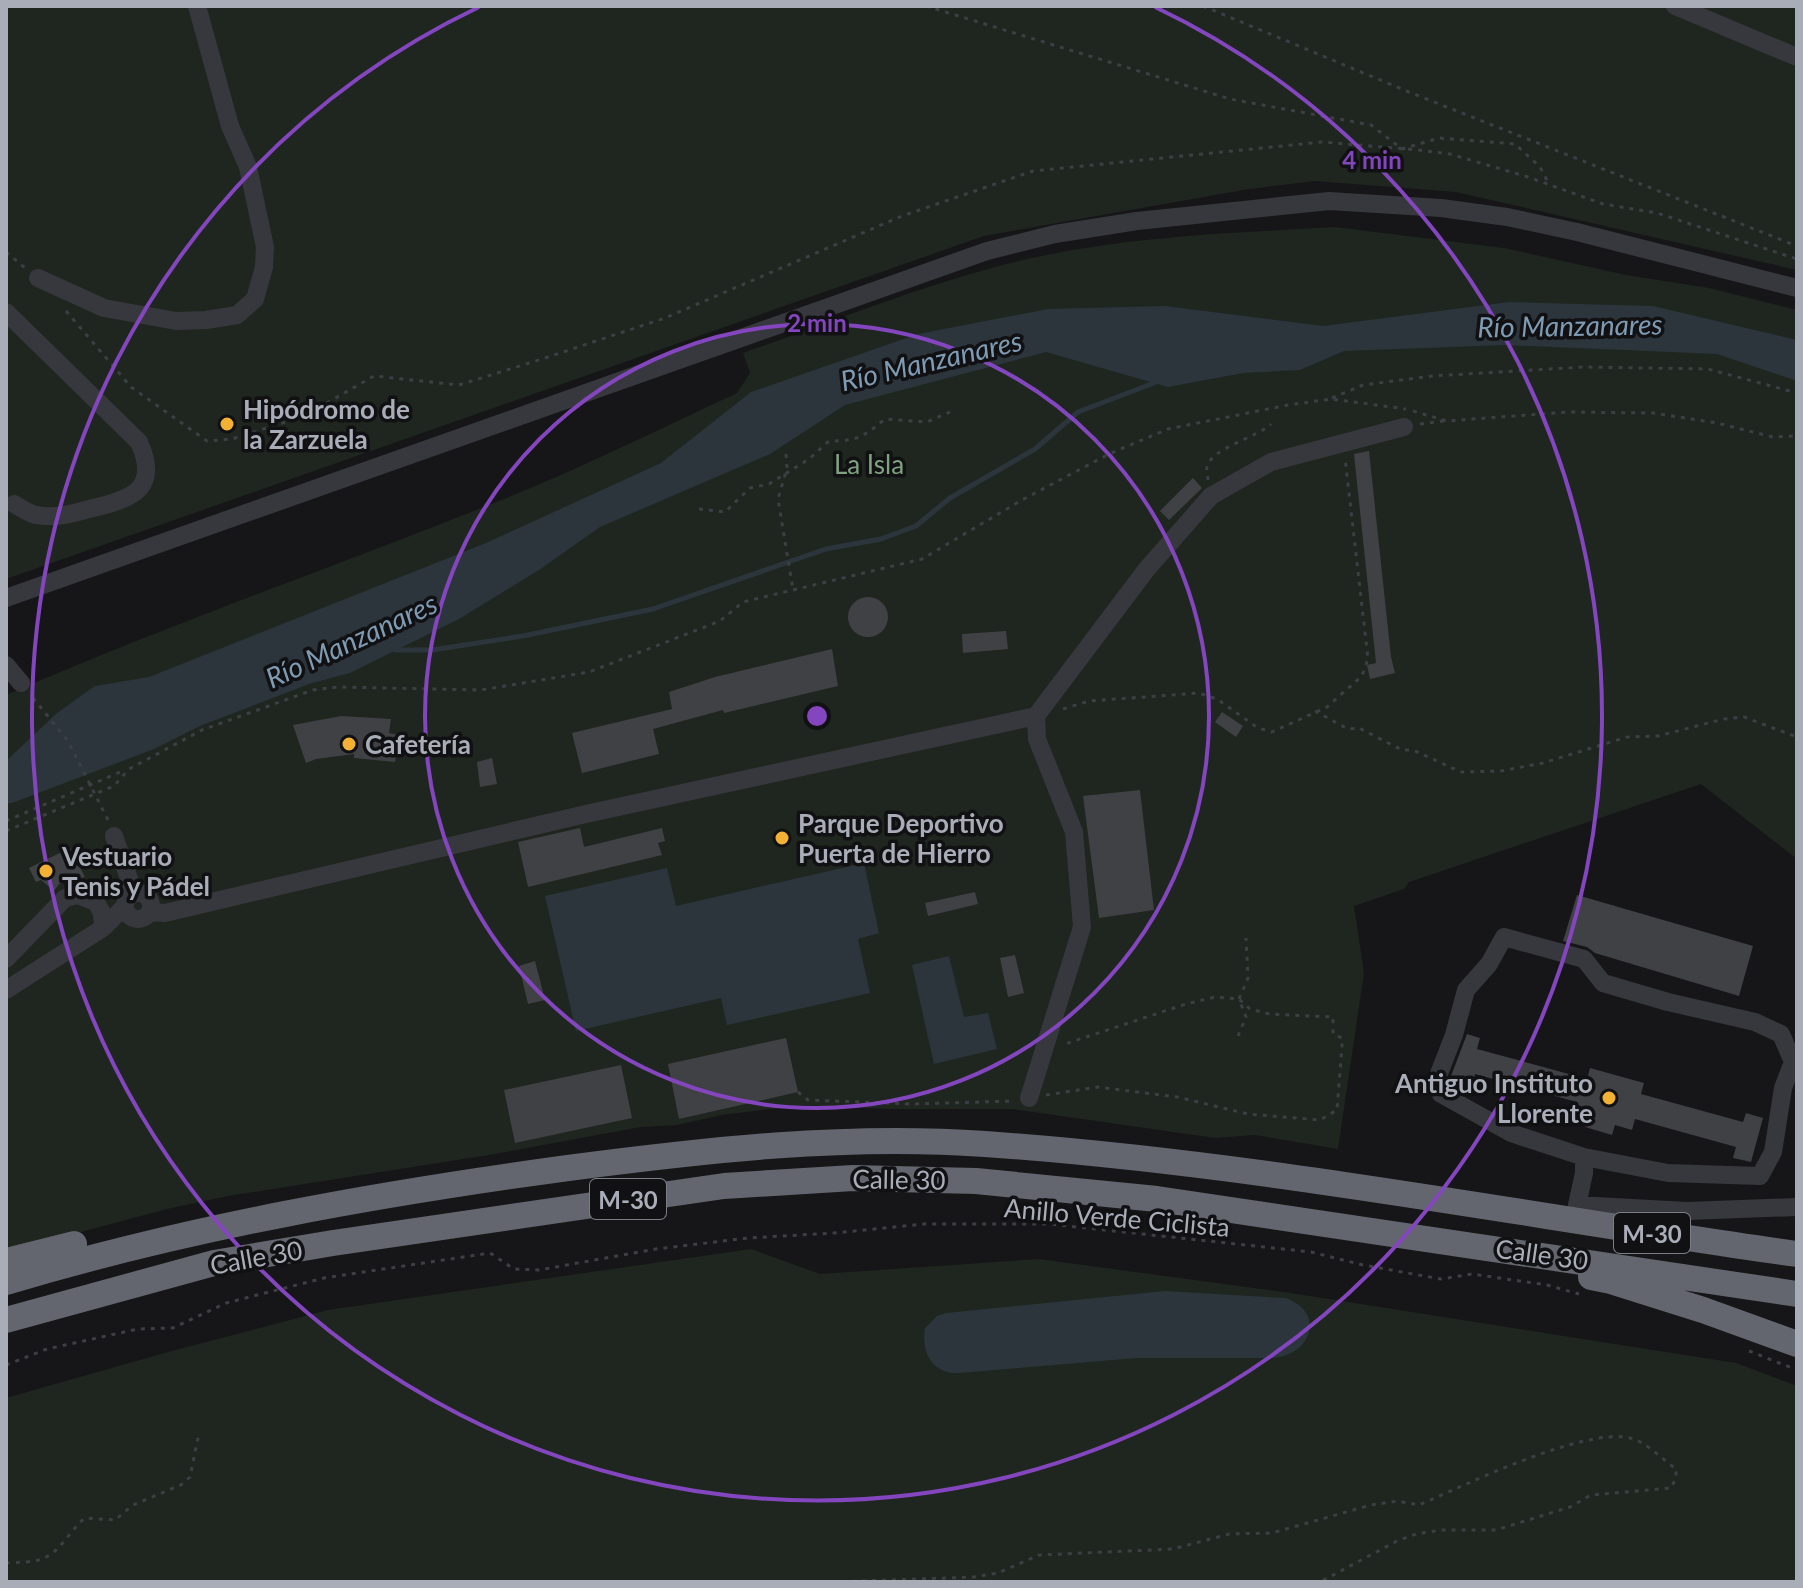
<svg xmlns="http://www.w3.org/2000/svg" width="1803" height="1588" viewBox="0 0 1803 1588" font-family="Lato,sans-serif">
<rect width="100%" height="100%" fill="#161618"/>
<path fill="#1e261f" d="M6,6H1797V270L1456,192L1315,181L1249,189L984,236L6,579Z
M1335,227L1504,248L1626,275L1709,288L1797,310V859L1701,784L1409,882L1404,889L1354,906L1364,973L1338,1149L1255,1135L1215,1138L1012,1109H889L803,1105L722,1115L677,1125L641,1127L495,1154L228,1196L167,1209L6,1252V695C170,624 339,565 504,499C583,467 660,429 737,393L750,373L743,353C838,320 934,280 1032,258C1131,236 1234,233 1335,227Z
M751,1249L820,1274L1039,1259L1291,1293L1736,1363L1797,1386V1582H6V1398L168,1352L328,1310Z"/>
<path fill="#2c353c" d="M1509,302L1653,306L1797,340V381L1717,354L1504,345L1344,351L1300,370L1243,373L1168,387L1046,352L845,405L770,454L600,527L539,570L459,619L350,673L309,684L200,726L154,749L12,803H6V761L57,713L95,686L149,677L486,543L661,463L751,392L918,334L1048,309L1165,306L1323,326Z
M864,863L879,933L858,939L870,993L727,1025L721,998L576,1031L545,896L667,868L676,906Z
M949,956L964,1017L988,1013L997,1049L934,1064L912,965Z
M1165,1291L1285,1298C1325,1311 1313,1354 1274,1358H1136L959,1373C932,1374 921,1352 925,1328L937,1316L946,1313Z"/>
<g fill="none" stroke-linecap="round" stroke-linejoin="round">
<path stroke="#2c353c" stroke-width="5" d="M396,650H432L523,636L653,609L826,549L881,539L916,526L950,498L1035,449L1078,412L1154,383"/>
</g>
<path fill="#404145" d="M1369,451L1391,657L1395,673L1370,679L1367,665L1376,663L1354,454Z
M1193,478L1202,488L1169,520L1160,511Z
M848 617a20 20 0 1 1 40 0a20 20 0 1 1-40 0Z
M1006,631L1008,649L963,653L962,634Z
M832,649L838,686L724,713L723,710L653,729L659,754L582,773L572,733L672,709L669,692L715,677Z
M1222,712L1243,726L1236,737L1215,722Z
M341,716L391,719L389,733L399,735L395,762L354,758V754L316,759L306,763L293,725Z
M492,758L497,784L480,787L477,762Z
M1140,790L1154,910L1099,918L1083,796Z
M580,828L584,847L662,828L665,841L658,843L662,855L528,887L518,842Z
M70,848L85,877L59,884L54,891L41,880L36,882L29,868Z
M975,892L978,904L928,916L925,903Z
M1577,895L1753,946L1739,996L1595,953L1587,947L1563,941Z
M1015,955L1024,993L1008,997L1000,958Z
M535,961L545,1000L528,1004L519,966Z
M1467,1034L1480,1038L1477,1049L1587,1079L1590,1068L1644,1083L1641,1094L1743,1122L1746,1113L1763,1118L1751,1162L1733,1158L1736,1147L1635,1119L1632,1130L1615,1125L1612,1135L1585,1127L1587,1117L1574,1114L1577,1102L1475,1074L1473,1082L1451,1076Z
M786,1038L798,1092L679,1119L668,1064Z
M621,1065L632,1118L515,1143L504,1090Z"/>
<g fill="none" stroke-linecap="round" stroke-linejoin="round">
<path stroke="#3d3f44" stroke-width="3" stroke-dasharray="4 6" stroke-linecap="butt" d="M926,6L1230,99L1371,125L1402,149L1439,138L1515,144L1540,167L1549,184
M1203,6L1409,92L1797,246
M6,252L25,268
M66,311L131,387L207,441L232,439L304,416L374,376L459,385L542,359L665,318L902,216L1033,171L1322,142L1419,150L1450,154L1528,177L1603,204L1657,213L1797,259
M1332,398L1363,385L1432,376L1584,367L1708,369L1797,393
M1413,411L1447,421L1567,412L1653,413L1717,423L1773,437L1797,436
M1420,424L1444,421
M786,454L787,468L778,499L793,590
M1208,480C1208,476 1206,471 1207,467C1211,448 1258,437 1271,424
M699,509L725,512L750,488L769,484L809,459L829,441C858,441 863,437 885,419L927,422L950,412
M1063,709L1089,701L1199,693L1217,699L1258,728L1272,732L1327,707L1362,676L1368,659L1345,458
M1315,711L1348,729L1359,728L1402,750H1413L1461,772L1501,771L1543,763L1627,737L1658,736L1724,719L1744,717L1797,737
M6,821L125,770
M6,831L114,786L129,769L202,730L313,690L338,687L481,690L589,672L720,621L743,602L922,559L1022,500L1109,454L1168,429L1288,405L1331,399L1406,409
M1238,1036L1246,1017L1239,999L1248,978L1246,938
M798,1092L808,1100L912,1104L1015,1101
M1046,1095L1098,1087L1177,1097L1248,1114L1320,1120L1337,1110L1342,1046V1038L1333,1034V1017L1269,1014L1250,1009L1239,999L1215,997L1186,1004L1062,1045
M1749,1351L1797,1370
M6,1365L47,1349L138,1329L173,1328L226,1303L324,1278L490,1253L514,1269L539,1270L656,1249L748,1238L834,1233L924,1224H1049L1311,1252L1363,1265L1441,1279L1472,1274L1547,1285L1579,1294
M6,1563C17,1562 34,1563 44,1558C62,1550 70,1530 85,1518L115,1520L133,1505L181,1485L190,1477L199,1433
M832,1582L974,1577L998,1573L1039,1555L1173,1549L1229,1534L1272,1533L1371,1505L1398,1501L1419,1505C1465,1485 1584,1427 1630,1438C1645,1441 1662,1459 1676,1469V1478L1671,1488L1591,1495L1570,1507L1496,1530H1441L1416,1534L1397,1541L1320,1582"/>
<path stroke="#37383d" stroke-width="18" d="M1675,6L1797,57
M38,278L104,308L176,321L206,320L237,315L255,299L264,267L265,247L248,167L230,126L197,6
M6,312L139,442C160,488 133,499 93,508C75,513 55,519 36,515C29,514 20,507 14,504
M6,598L987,251L1055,234L1137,221L1329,201L1441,208L1507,217L1577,232L1797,288
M6,665L21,683
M1036,716L1146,570L1211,496L1271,462L1404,427
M114,836L134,893
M125 906a13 13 0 1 1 26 0a13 13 0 1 1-26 0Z
M150,912L165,913L586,814L1036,716L1037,739L1074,832L1082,927L1029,1098
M1504,937L1584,959L1603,983L1668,1002L1755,1022L1781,1034L1793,1062L1783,1088L1773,1152L1760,1176L1668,1173L1584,1157L1511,1133L1441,1094L1438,1076L1454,1035L1466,990L1489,964Z
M6,959L65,898L78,895L96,902L102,913L103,928L124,907
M6,990L103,928
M1584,1157V1173L1577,1205L1687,1211L1797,1207"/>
<path stroke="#63666e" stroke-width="26" d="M6,1261L74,1244
M1591,1277L1611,1281L1703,1310L1797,1344
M6,1282C190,1227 377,1194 568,1168C706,1150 845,1134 985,1144C1258,1163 1526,1216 1797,1254
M6,1320L214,1263L333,1243L724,1186L853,1178L976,1181L1157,1199L1797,1294"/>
<path stroke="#3d3f44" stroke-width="3" stroke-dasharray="4 6" stroke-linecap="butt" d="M33,698L68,741L108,820"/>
</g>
<g fill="none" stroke="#8446be" stroke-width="4">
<circle cx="817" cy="716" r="392"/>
<path d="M1155 7A785 785 0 1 1 479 7"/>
</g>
<g fill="#f2b134" stroke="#111113" stroke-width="3">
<circle cx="227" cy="424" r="8"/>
<circle cx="349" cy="744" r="8"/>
<circle cx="782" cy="838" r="8"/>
<circle cx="46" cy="871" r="8"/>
<circle cx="1609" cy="1098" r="8"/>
</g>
<g text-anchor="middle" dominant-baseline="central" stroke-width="7" stroke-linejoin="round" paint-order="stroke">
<g fill="#111113" stroke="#7b7e86" stroke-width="2">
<rect x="590" y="1179" width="76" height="40" rx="6"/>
<rect x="1614" y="1213" width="76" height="40" rx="6"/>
</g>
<g font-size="24" font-weight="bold" fill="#a8adb8">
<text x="628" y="1199">M-30</text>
<text x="1652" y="1233">M-30</text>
</g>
<g font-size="26" font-weight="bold" fill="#a8adb8" stroke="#111113" text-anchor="start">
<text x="243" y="409">Hipódromo de<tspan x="243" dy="30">la Zarzuela</tspan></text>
<text x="365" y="744">Cafetería</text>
<text x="798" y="823">Parque Deportivo<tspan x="798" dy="30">Puerta de Hierro</tspan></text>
<text x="62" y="856">Vestuario<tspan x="62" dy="30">Tenis y Pádel</tspan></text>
<text x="1593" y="1083" text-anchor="end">Antiguo Instituto<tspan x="1593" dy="30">Llorente</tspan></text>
</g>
<g font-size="26" fill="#7fa381" stroke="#111113">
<text x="869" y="464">La Isla</text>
</g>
<g font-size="26" fill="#a8adb8" stroke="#111113">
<text transform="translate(899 1179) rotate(1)">Calle 30</text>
<text transform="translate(1117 1217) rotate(5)">Anillo Verde Ciclista</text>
<text transform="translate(1542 1254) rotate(8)">Calle 30</text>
<text transform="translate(256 1257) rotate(-10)">Calle 30</text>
</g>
<g font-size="28" font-style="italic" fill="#7f9bb3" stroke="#111113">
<text transform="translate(1570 325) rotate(-1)">Río Manzanares</text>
<text transform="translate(931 360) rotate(-13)">Río Manzanares</text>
<text transform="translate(351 640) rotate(-25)">Río Manzanares</text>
</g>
</g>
<circle cx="817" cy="716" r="12" fill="#8446be" stroke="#111113" stroke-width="4"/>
<g font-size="24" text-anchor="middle" font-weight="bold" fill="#8446be" stroke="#111113" stroke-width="7" stroke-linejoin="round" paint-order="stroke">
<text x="1372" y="169">4 min</text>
<text x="817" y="332">2 min</text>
</g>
<rect width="1803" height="1588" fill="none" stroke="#a8adb8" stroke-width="16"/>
</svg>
